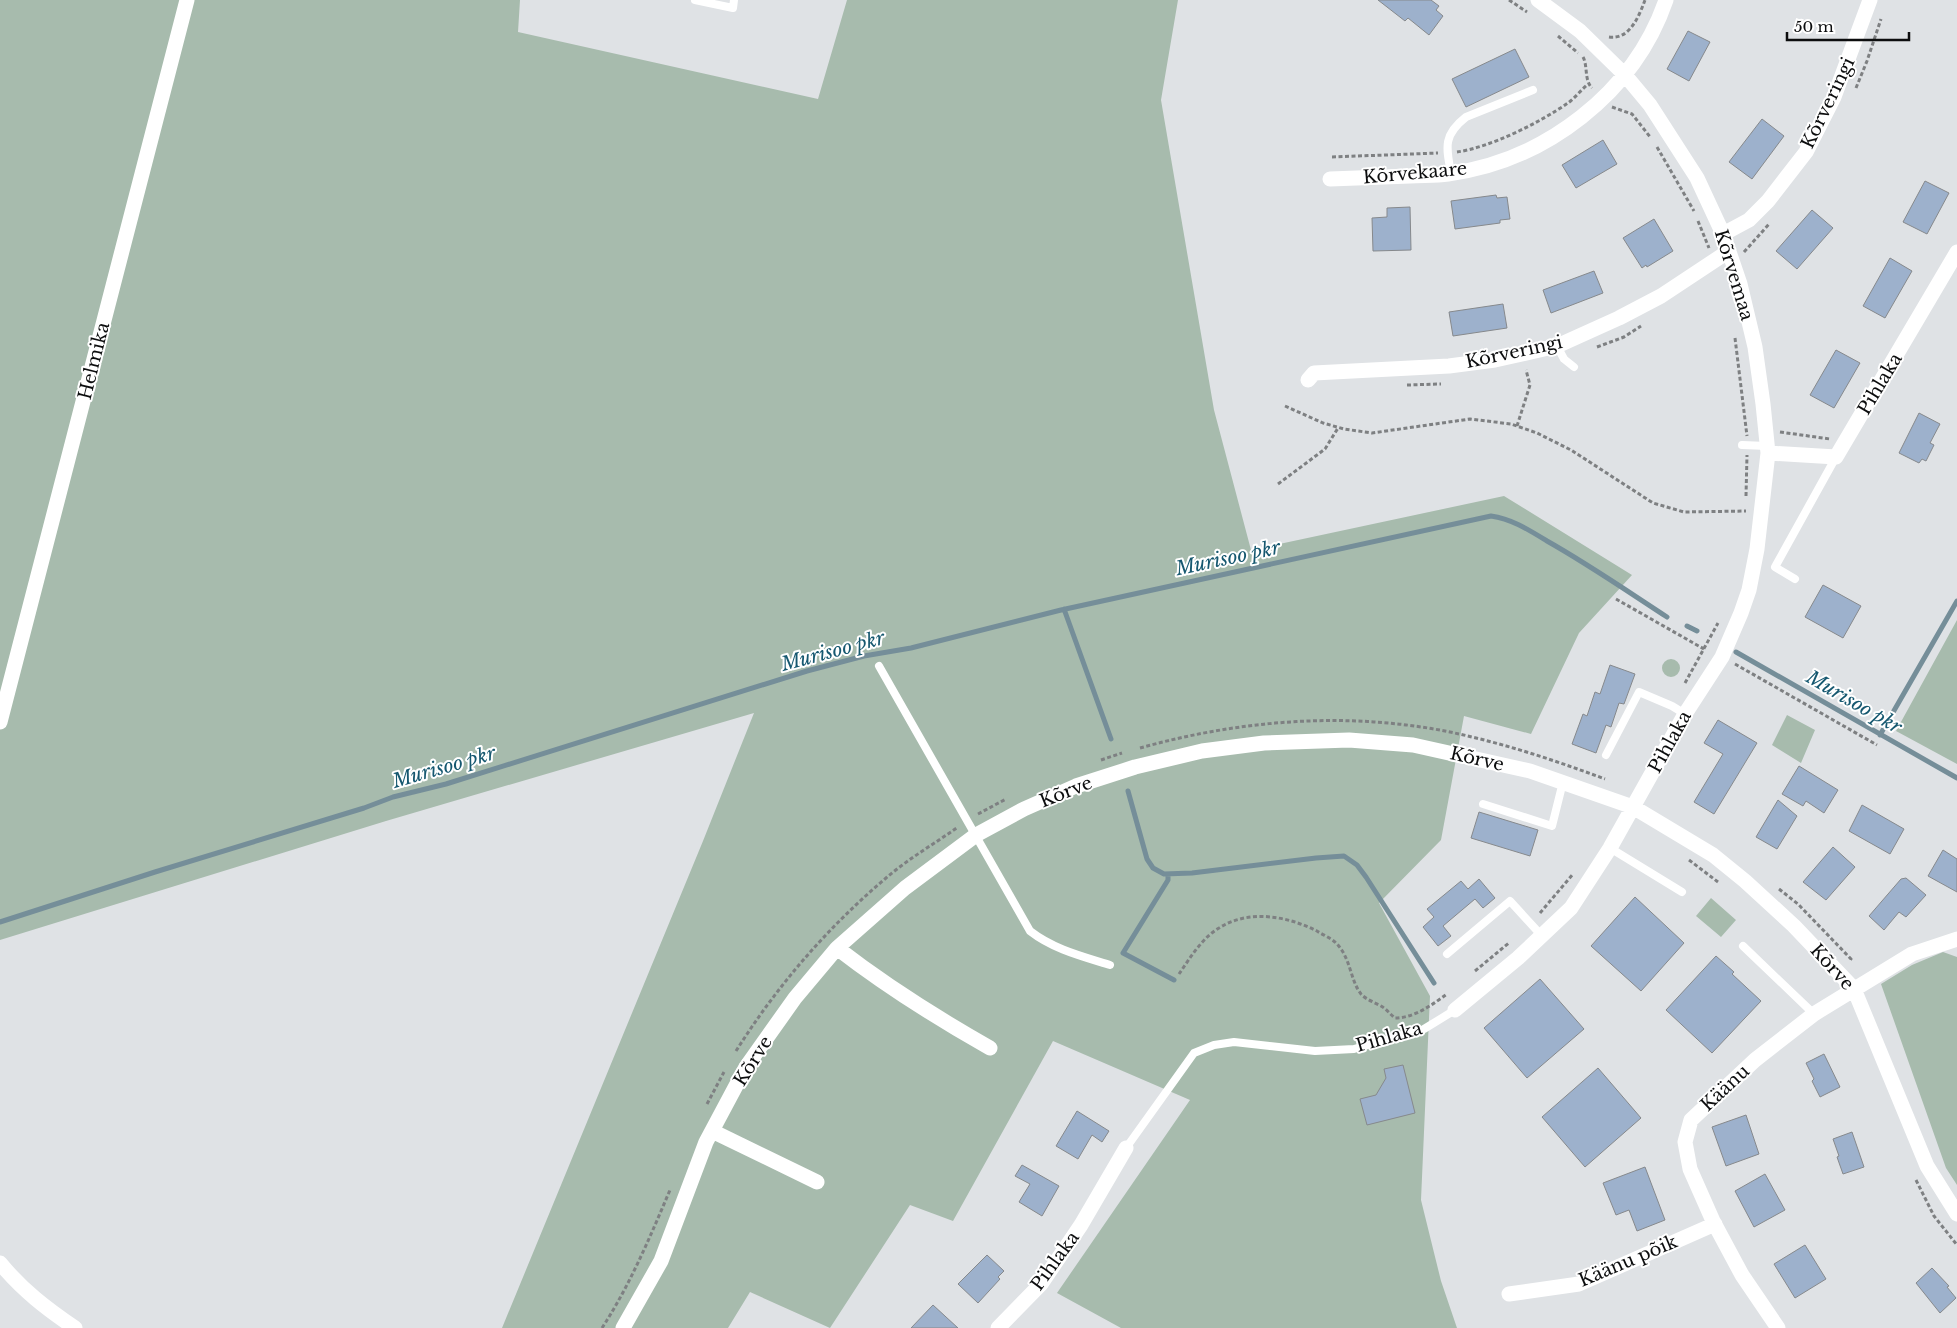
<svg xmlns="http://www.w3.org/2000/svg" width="1957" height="1328" viewBox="0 0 1957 1328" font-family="'Libre Baskerville',serif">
<rect width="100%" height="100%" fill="#dfe2e5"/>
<path fill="#a7bbad" d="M0,0H520L518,32L818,99L847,0H1178L1161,100L1214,410L1251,550L1504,496L1632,575L1579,633L1531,734L1464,716L1441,840L1379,903L1430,996L1421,1200L1441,1281L1457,1328H1121L1057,1293L1190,1100L1053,1041L953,1221L910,1205L830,1328L750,1292L728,1328H502L703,841L754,713L386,821L0,940Z
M1957,620V764L1896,731Z
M1662 668a9 9 0 1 1 18 0a9 9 0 1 1-18 0Z
M1787,715L1815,730L1801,763L1772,745Z
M1711,898L1736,920L1721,937L1696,916Z
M1943,952L1957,957V1185L1946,1168L1881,984L1912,965Z"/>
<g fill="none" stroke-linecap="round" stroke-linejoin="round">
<path stroke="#758e99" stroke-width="5" d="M1064,609L1111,739
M1687,626L1697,631
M1736,652L1957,778
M1880,735L1957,601
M1128,791L1147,859L1153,868L1164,874L1192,873L1316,858L1344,856L1357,865L1366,877L1434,983
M1168,874V880L1123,953L1174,980
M0,922L155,872L364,808L393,797L446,784L807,671L864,656L911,648L1061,610L1491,516C1512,519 1529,530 1547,541C1588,564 1627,591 1667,617"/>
</g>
<path fill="#9db1cc" stroke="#86898c" d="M1378,0H1431L1439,6L1436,10L1443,16L1429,35L1408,18L1405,21Z
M1688,31L1710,42L1689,81L1667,69Z
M1515,49L1529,77L1466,107L1452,79Z
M1762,119L1784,136L1752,179L1729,162Z
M1603,140L1617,164L1576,188L1562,165Z
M1925,181L1949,193L1927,234L1903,222Z
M1496,195L1497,198L1507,197L1510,219L1500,220V223L1455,229L1451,201Z
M1410,207L1411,250L1373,251L1372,218L1387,217V208Z
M1812,210L1833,228L1797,269L1776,251Z
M1654,219L1673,251L1647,267L1646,265L1642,268L1623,238Z
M1890,258L1912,271L1885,318L1863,306Z
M1594,271L1603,293L1551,313L1543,290Z
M1503,304L1507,328L1453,336L1449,312Z
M1836,350L1860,363L1834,408L1810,395Z
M1919,413L1940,424L1930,443L1934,445L1926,461L1922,459L1919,463L1899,453Z
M1823,585L1861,606L1843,638L1805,617Z
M1610,665L1635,674L1624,704L1619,703L1611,727L1606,725L1596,753L1572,744L1583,714L1587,716L1595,692L1600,694Z
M1718,720L1757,743L1714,814L1694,802L1723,754L1704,743Z
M1799,766L1838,790L1824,813L1806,801L1803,806L1782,794Z
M1778,800L1797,816L1777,849L1756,837Z
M1862,805L1904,829L1890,854L1849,831Z
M1479,812L1538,830L1530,856L1471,838Z
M1833,847L1855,867L1826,900L1803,882Z
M1943,850L1957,859V892L1928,876Z
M1906,878L1926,895L1906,917L1899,912L1884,930L1869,916L1901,879Z
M1479,879L1495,898L1483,908L1475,899L1443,926L1451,936L1438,946L1423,927L1434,917L1427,909L1461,881L1468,889Z
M1635,897L1684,943L1641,991L1591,946Z
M1716,956L1734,972L1732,974L1761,1001L1712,1053L1666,1010Z
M1540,979L1584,1029L1527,1078L1484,1028Z
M1824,1054L1840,1087L1820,1097L1812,1081L1814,1079L1806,1063Z
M1403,1065L1415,1113L1367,1125L1360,1099L1376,1095L1386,1078L1384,1069Z
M1598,1068L1641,1118L1585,1167L1542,1117Z
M1077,1111L1109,1131L1102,1142L1092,1135L1078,1159L1056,1146Z
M1746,1115L1759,1154L1726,1166L1712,1127Z
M1852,1132L1864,1167L1843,1174L1837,1157L1839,1156L1833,1139Z
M1022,1165L1059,1186L1042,1216L1019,1202L1030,1184L1015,1176Z
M1645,1167L1665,1220L1637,1231L1629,1210L1616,1215L1603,1183Z
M1765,1174L1785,1210L1754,1227L1735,1191Z
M1805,1245L1826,1279L1795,1298L1774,1264Z
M987,1255L1004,1271L998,1277L1000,1279L978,1303L958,1284Z
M1932,1268L1949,1286L1947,1287L1956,1298L1940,1313L1916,1283Z
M933,1305L958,1328H911Z"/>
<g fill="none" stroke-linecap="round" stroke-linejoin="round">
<path stroke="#7e8082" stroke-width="3" stroke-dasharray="4 2.5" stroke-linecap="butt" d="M1509,0L1527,12
M1558,36L1578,53
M1609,37C1630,40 1639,16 1645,0
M1583,57C1588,66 1584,80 1592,88
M1856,88L1867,61L1881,19
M1612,107L1632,114L1651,138
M1657,147L1694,211
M1457,152C1491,147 1539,123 1568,103C1575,98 1581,90 1588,84
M1332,157L1438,153
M1698,221L1709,248
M1744,252L1770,223
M1735,338L1747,436
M1597,347L1624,337L1641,326
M1407,385L1441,384
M1285,406L1323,423L1344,429L1372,433L1470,419L1511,424L1537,433L1571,450L1653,503L1684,512L1746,511
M1517,426L1530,385L1526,370
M1780,432L1830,439
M1278,484L1325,449L1338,428
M1746,496L1747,455
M1616,599L1704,649
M1735,664L1877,745
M1685,683L1718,623
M1140,748C1247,718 1363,710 1472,737C1518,748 1562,763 1605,779
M1101,760L1122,753
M978,814L1006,799
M1689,860L1718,882
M1779,889L1798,904L1851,959L1849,961
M1540,913L1573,874
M1475,971L1510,942
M1179,974C1190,958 1202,938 1219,928C1249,909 1287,916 1317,931C1323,935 1331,938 1336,943C1351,958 1350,980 1361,994C1366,1000 1377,1003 1384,1008C1388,1011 1391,1015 1395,1018C1414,1018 1432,1005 1447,994
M736,1051C777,986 827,928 886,878C908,859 934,844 958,827
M707,1104L724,1072
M1916,1180L1934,1216L1957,1245
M602,1328C630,1285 650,1237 670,1190"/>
<path stroke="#fff" stroke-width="8" d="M695,0L733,8L734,0
M1451,173C1446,147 1443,135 1466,117L1533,90
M1557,346L1564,359L1574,367
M1742,445L1767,446
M1795,579L1775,567L1836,457
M879,666L1030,931C1053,949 1081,956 1110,965
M1606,755L1639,692L1672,706L1685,714
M1483,804L1552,826L1563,782
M1610,848L1682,892
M1743,946L1814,1014
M1447,954L1510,901L1542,936
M1126,1148L1194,1053L1214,1045L1234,1042L1315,1051L1354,1049L1424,1029L1455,1010"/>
<path stroke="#fff" stroke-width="15" d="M1330,179C1356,178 1383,177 1410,176C1422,175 1435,176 1448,174C1545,161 1634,93 1666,0
M1723,234L1749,220L1768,201L1806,152L1834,97L1870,0
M1308,380L1314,373L1449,366L1495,360L1557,346L1619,318L1661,296L1729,251
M1768,453L1836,457L1957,252
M0,722L187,0
M837,948C886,986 937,1018 990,1048
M1455,1010L1518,958L1571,908L1610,848L1685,714L1722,657L1741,613L1749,590L1757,549L1768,453L1763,404L1755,347L1740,284L1723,234L1697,178L1650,105L1625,75L1580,31L1538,0
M712,1131L817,1182
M0,1263C22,1290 47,1309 75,1328
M1509,1294L1579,1284L1715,1224
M623,1328L661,1261L706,1142L746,1067L795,998L837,948L905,888L976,835L1024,809L1076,786L1135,767L1202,751L1264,743L1349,740L1413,745L1530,771L1633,807L1713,855L1745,881L1794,926L1854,989L1927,1166L1957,1214
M998,1328L1041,1284L1081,1225L1126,1148
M1778,1328L1742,1275L1713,1221L1690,1169L1685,1142L1691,1120L1755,1060L1814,1014L1912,954L1957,939"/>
</g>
<g text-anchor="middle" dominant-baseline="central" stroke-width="4" stroke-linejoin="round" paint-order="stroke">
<g font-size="18" fill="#0c0d0e" stroke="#fff">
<text transform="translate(1828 103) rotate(-64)">Kõrveringi</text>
<text transform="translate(1415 173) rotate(-5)">Kõrvekaare</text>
<text transform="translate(1734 275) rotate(73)">Kõrvemaa</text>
<text transform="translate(1514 352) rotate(-12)">Kõrveringi</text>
<text transform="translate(94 361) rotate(-76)">Helmika</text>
<text transform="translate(1880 384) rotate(-59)">Pihlaka</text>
<text transform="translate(1670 742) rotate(-61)">Pihlaka</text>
<text transform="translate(1477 759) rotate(13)">Kõrve</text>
<text transform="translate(1066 792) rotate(-22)">Kõrve</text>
<text transform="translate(1832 967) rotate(48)">Kõrve</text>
<text transform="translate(1389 1037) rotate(-16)">Pihlaka</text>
<text transform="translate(753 1061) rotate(-58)">Kõrve</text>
<text transform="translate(1725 1088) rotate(-43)">Käänu</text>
<text transform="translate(1055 1261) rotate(-54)">Pihlaka</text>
<text transform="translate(1628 1261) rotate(-23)">Käänu põik</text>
</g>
<g font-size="19" font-style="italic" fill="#165870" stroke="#fff">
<text transform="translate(1228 558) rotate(-12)">Murisoo pkr</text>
<text transform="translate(833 651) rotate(-15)">Murisoo pkr</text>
<text transform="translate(1854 702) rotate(30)">Murisoo pkr</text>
<text transform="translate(444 767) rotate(-16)">Murisoo pkr</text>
</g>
</g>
<path d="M1787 32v8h122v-8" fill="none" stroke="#0c0d0e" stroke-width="2.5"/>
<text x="1794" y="32" font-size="15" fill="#0c0d0e" stroke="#ffffff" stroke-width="4" paint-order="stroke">50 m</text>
</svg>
